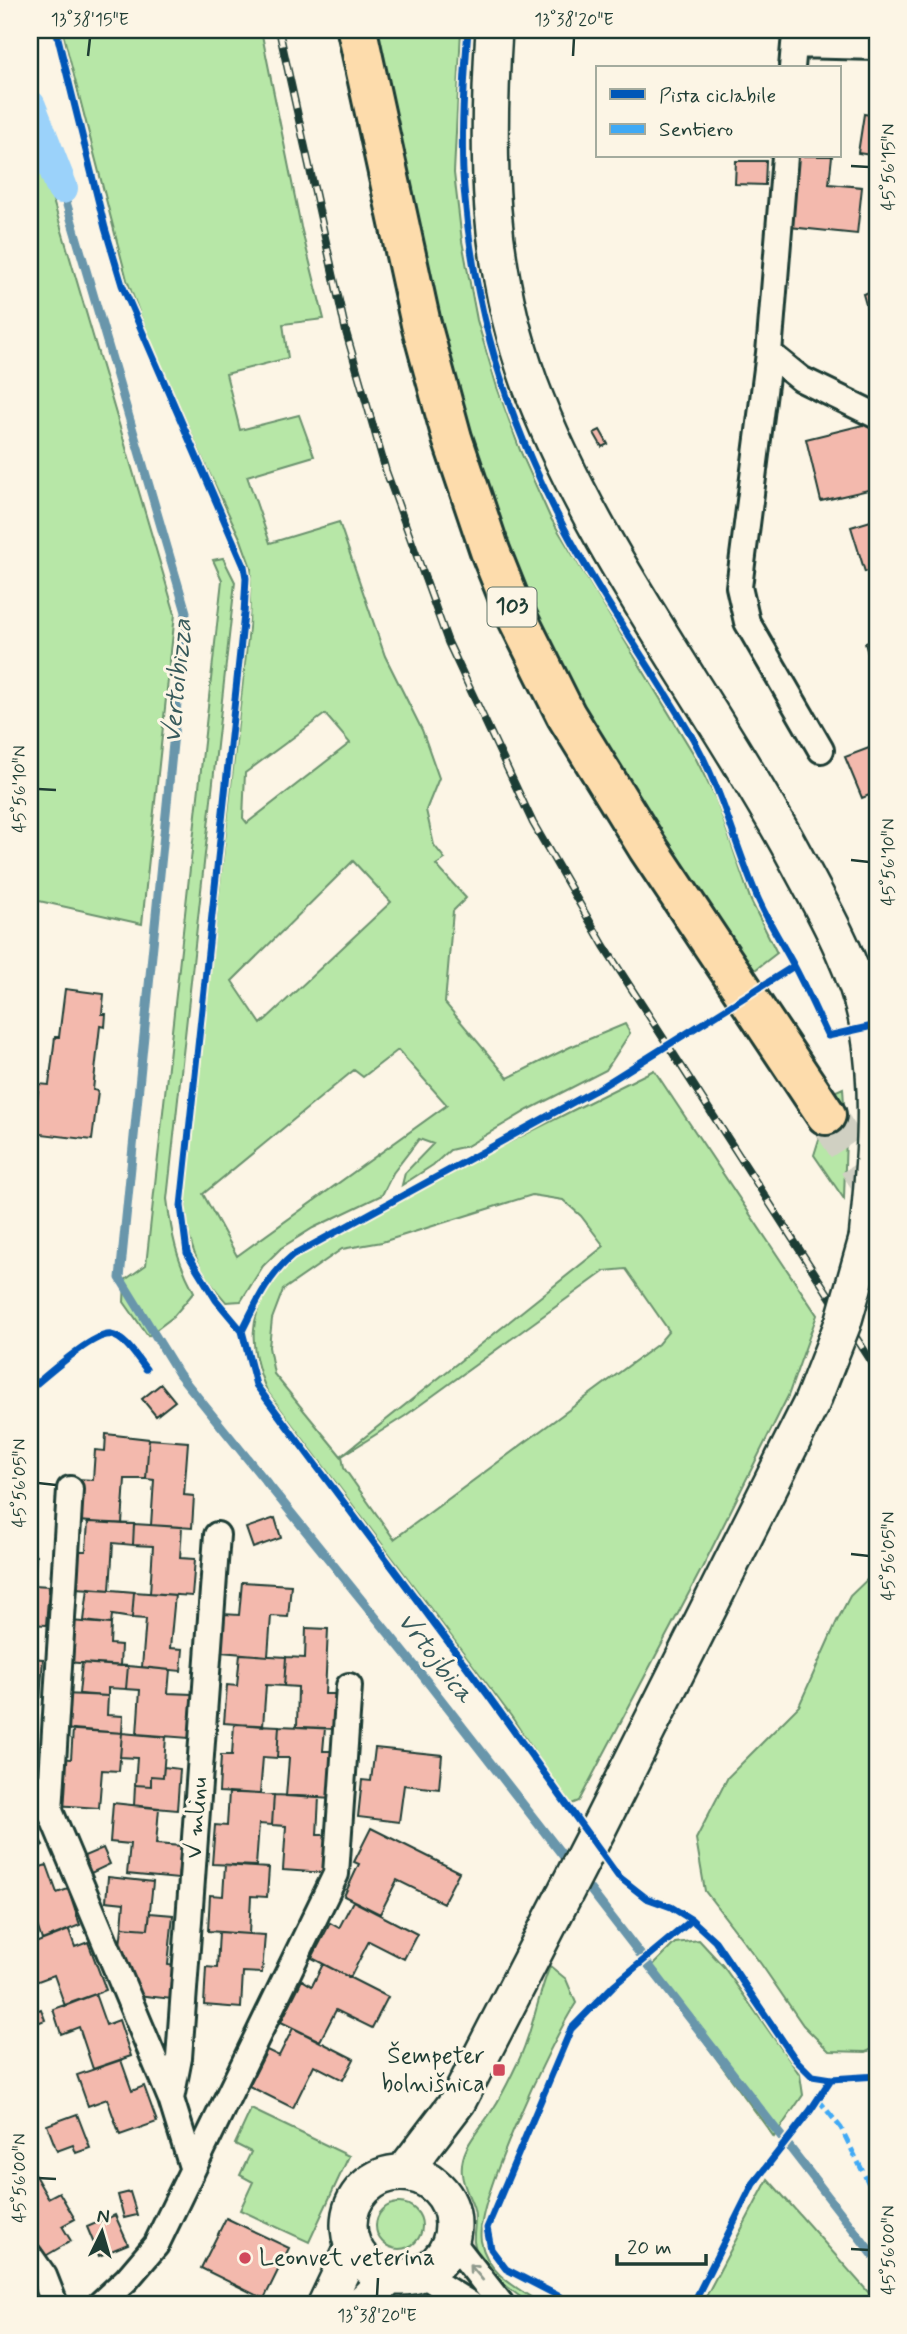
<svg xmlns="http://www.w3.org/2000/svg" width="907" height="2334" viewBox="0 0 907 2334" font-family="Mynerve,sans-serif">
<rect width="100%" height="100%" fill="#fcf5e5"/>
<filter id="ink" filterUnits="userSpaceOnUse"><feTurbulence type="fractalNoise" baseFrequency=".0143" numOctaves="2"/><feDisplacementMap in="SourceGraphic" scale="14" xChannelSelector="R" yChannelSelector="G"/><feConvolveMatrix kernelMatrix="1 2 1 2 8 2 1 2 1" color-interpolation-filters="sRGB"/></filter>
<g filter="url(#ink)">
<path fill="#b7e7a7" stroke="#6b926e" stroke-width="2" fill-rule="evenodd" d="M62,30H261L301,227L324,319L283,324L288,358L226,374L240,430L299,415L314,456L247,476L270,543L339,522L385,656L422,730L439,778L426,810L434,845L445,859L436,865L466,898L453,911L445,1003L508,1078L570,1047L625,1024L630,1033L606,1070L528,1110L467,1146L450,1150L433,1165L402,1185L405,1173L433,1144L419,1139L393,1173L382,1195L313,1228L281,1248L263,1266L241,1301L226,1302C195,1267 186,1241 185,1194L249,627L251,568L241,540L204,462L149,338L127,280ZM325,714L350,743L247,823L243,818L245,773ZM353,861L391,902L261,1024L232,981ZM398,1050L447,1105L237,1256L203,1194L354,1070L363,1077Z
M376,30H461L454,173L462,241L477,320L497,387L520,450L550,517L693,753L716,799L751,901L777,953L751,973L603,741L556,658L491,501L464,410L425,255Z
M30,133L52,197L175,614L142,924L30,899Z
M223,558L235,582L167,1199C172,1237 176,1258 194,1292L173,1317L148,1336L124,1302L125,1280L146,1265L222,580L213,560Z
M654,1070L817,1315L788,1396L701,1570L579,1801L569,1805L511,1716L267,1391C248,1348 248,1316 275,1275C287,1256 338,1232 359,1220C456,1168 555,1119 654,1070ZM532,1195L563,1200L581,1216L604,1246L341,1456L274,1374L269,1347L272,1319L283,1290L342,1249L382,1242ZM626,1269L669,1331L658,1344L394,1539L344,1468L342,1456L405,1416L605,1271Z
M843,1088L846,1135L844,1199L814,1155L834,1092Z
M877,1570V2047L866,2052L829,2051L803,2025L761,1964L705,1891L696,1839L728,1777L799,1706L837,1621L850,1596Z
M699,1940L723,1966L800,2075L803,2095L774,2137L650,1968L675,1943Z
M550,1966L566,1979L576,2003C552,2039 474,2204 481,2241C487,2274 517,2288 542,2304H529C509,2287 479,2270 474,2242C473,2231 477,2220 474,2210C471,2198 463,2187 462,2174C459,2148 480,2130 493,2109C503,2094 510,2078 518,2062C533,2031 537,1998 550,1966Z
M251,2109L349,2156L309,2242L240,2210L253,2182L240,2175L251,2152L235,2144Z
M768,2179L877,2302V2304H702Z
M376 2226a23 23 0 1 1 46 0a23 23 0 1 1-46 0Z"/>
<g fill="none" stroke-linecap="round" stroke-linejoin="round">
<path stroke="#6996ab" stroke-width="9" d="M62,188L186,612L120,1278L179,1374L415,1666L571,1866
M582,1879L877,2260"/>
<path stroke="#9bd2fa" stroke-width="32" d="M30,106L62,188"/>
</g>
<path fill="#f3b9ad" stroke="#1f3d34" stroke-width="2" d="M864,114L877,116V156L858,153Z
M797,156H832L829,184L862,187L857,234L790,227Z
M736,161H766L765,185L735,184Z
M877,290V344L863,294Z
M871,423L877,447V488L821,501L806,439Z
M600,430L608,444L602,447L594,433Z
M877,519V568L865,572L851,527Z
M877,640V685L865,643Z
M877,745V792L862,798L845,757Z
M65,989L104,994L102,1014H106L105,1027L100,1026L93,1090L98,1091L92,1140L33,1133L39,1084L49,1085L55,1037H59Z
M161,1384L175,1401L156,1416L142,1399Z
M106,1434L149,1439L146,1479H125L122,1524L77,1521L79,1479L93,1480L95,1450L105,1451Z
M149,1439L188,1442L184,1495L194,1496L192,1528L151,1525L154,1480L146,1479Z
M275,1518L281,1538L253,1548L246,1528Z
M88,1522L134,1524L133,1545L113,1543L110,1590L75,1588L78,1551H86Z
M134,1524L182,1527L180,1558L195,1559L192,1596L150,1593L153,1546L133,1545Z
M30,1554L36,1555L34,1585L49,1586L46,1625L30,1624Z
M242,1582L291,1585L288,1617L271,1616L268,1656L221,1652L223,1614L239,1615Z
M88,1588L134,1592L132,1618L112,1615L111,1624L84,1621Z
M134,1592L175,1595L170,1648L183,1649L181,1671L142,1667L146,1619L132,1618Z
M69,1621L111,1624L110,1644L121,1645L120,1666L66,1662Z
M306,1628L328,1629L325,1694H336L334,1729L297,1727L298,1687L284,1686L286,1657L305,1658Z
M240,1654L286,1657L284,1686L266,1685L263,1726L224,1723L227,1685L237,1686Z
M30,1658L43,1659L40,1698L30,1697Z
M82,1663L128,1666L126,1689L108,1688V1696L79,1694Z
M128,1666L170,1670L168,1693L192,1694L189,1738L137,1734L140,1690L126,1689Z
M64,1694L108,1696L107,1715L123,1716L122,1733L61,1729Z
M234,1724L279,1726L277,1758L263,1757L260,1794L219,1792L221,1755H232Z
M279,1726L325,1728L323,1751H335L332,1799L286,1796L289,1758H277Z
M73,1729L122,1733L119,1771L102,1770L99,1808L55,1805L59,1758L71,1759Z
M122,1733L166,1737L163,1777L151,1776V1786L135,1785L137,1758L120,1757Z
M375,1748L442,1755L439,1789L404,1785L399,1822L358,1817L362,1780L371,1781Z
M164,1767L180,1769L177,1810L134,1806L135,1785L151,1786V1776L163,1777Z
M229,1792L274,1795L272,1825L259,1824L256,1866L212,1864L215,1825L227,1826Z
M274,1795L319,1797L317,1835H328L326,1873L283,1870L286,1826L272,1825Z
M113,1803L159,1808L156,1844L181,1846L178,1879L127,1874L130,1844L110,1842Z
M30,1824L43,1845L30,1853Z
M371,1828L459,1872L443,1903L397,1880L380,1914L344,1896L359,1864L354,1862Z
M103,1848L110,1864L89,1874L82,1857Z
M47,1865L57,1893L68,1889L80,1925L42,1940L30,1904V1870Z
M225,1865L269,1868L267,1897L251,1896L249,1934L208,1931L210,1895L223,1896Z
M108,1877L153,1882L148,1929L122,1927L124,1903L106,1901Z
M353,1901L417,1934L404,1959L369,1941L350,1978L312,1958L330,1923L339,1928Z
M150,1913L173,1915L168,1965L176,1966L172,1999L137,1995L130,1984L131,1972L125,1971L126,1957L119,1956L122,1927L148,1929Z
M69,1930L75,1947L88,1942L106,1990L65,2006L54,1975L30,1984V1945Z
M219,1932L265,1935L262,1973L243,1972L241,2008L204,2005L206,1967L217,1968Z
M323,1964L388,1997L372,2028L336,2010L320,2041L281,2022L302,1980L312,1986Z
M95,1994L106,2025L119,2020L131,2056L93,2069L79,2027L61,2034L53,2009Z
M41,2009L45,2020L30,2026V2013Z
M293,2028L354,2059L343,2080L314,2065L293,2108L249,2086L267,2050L279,2056Z
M121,2060L132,2091L144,2086L157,2122L120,2135L107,2099L88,2106L77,2075Z
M77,2114L90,2148L76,2153L73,2145L57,2151L47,2125Z
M33,2172L48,2198L59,2192L75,2219L62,2226L71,2241L42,2258L30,2238V2174Z
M130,2192L137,2215L124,2218L118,2195Z
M115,2215L128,2244L99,2256L87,2227Z
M226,2218L289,2248L264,2299L201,2268Z"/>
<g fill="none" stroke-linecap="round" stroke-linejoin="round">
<path stroke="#d0d0c2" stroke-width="38" stroke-dasharray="38 19" stroke-linecap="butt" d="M826,1115L877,1193"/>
<g stroke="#1f3d34" stroke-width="30">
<path id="street" d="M796,30L794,45L877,47
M792,68L794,45
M785,156L769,353L739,587L747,622L821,750
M769,353L801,379L877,416
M30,1782L50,1811L171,2099L192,2167
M50,1811L70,1489
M171,2099L179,2058L217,1535
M451,2240L501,2304
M30,2256L44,2276L55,2304
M420,2273L470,2304
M100,2304L127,2279L156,2245L336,1874L349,1686"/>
</g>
<g stroke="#1f3d34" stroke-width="40">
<path id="secondary" d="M494,30C486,153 487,266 530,384C593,552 707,695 792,851C822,907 858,968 869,1031C881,1100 874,1169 867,1239
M349 2225a52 52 0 1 1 104 0a52 52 0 1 1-104 0Z
M403,2173L458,2101L599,1827L812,1402
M326,2304L353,2247
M362,2304L390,2276"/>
</g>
<g stroke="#1f3d34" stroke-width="44">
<path id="primary" d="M357,30L421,324L452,438L490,551L514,611L566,715L648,848L826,1115"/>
</g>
<use href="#street" stroke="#fcf5e5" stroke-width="24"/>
<use href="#secondary" stroke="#fcf5e5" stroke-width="35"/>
<use href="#primary" stroke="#fddcac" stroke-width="38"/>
<g stroke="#1f3d34" stroke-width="8">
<path id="rail" d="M279,30L346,332L386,471L448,642L533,823L604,946L877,1370"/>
</g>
<use href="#rail" stroke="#fcf5e5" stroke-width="5" stroke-dasharray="16" stroke-linecap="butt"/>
<g stroke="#1f3d34" stroke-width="40" stroke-linecap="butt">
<path id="secondary-bridge" d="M812,1402L843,1323L867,1239"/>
</g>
<use href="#secondary-bridge" stroke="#fcf5e5" stroke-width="35"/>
<path stroke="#3fa9f5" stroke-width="5" stroke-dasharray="10 5" stroke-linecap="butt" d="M818,2099L841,2128L877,2200"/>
<g stroke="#fcf5e5" stroke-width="11">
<path id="cycleway" d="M56,30L105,228L122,285L244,566L246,578L244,614L181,1206L187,1253L216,1300L242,1331L256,1385L487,1694L618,1876L646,1898L671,1907L692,1920L715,1941L795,2059L812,2076L831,2079L877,2076
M468,30C464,79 460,140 464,188C473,305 507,419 561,522C601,598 652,668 695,742C722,791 735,844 756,894C766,918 780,940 792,962C805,986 816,1011 828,1036L877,1025
M242,1331C256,1303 268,1276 292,1256L601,1087L794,966
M30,1389C45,1377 94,1332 111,1335C126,1338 137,1358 146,1369
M574,2304L506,2269L491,2249L487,2228L571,2029L614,1985L692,1920
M693,2304L753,2184L810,2111L831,2079"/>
</g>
<use href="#cycleway" stroke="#0057b8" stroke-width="7"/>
</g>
<defs><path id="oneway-shaft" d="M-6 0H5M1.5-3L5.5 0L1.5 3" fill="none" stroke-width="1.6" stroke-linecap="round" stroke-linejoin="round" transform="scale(1.75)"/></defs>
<use stroke="#8e998c" href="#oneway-shaft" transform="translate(476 2272) rotate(-130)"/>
</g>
<path fill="none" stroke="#1f3d34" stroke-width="2.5" d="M88,56L90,38M573,56L574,38M851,166L869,167M38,789L56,790M851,860L869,862M38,1483L56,1485M851,1554L869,1556M38,2178L56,2179M851,2249L869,2250M377,2296L378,2278"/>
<g fill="#d1495b" stroke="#fcf5e5" stroke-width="2.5">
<rect x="492" y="2063" width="14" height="14" rx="3.5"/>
<circle cx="245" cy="2258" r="7"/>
</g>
<g text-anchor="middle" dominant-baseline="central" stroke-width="6" stroke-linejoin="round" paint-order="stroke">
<rect fill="#fcf5e5" stroke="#617469" stroke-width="2" x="487.5" y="587.5" width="49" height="39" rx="5"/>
<g font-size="23" font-weight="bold" fill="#1f3d34">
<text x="512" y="607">103</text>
</g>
<g font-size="24" fill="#1f3d34" stroke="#fcf5e5">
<text transform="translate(197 1818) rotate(-86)">V mlinu</text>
</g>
<g font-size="24" fill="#1f3d34" stroke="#fcf5e5" text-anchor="end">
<text x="485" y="2056">Šempeter<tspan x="485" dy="28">bolnišnica</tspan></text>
<text x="259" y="2258" text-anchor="start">Leonvet veterina</text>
</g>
<g font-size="26" font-style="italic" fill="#385b5c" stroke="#fcf5e5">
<text transform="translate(178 681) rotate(-85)">Vertoibizza</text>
<text transform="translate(435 1658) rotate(52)">Vrtojbica</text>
</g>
</g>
<rect width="907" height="2334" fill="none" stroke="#fcf5e5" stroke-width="77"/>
<rect x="596" y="66" width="245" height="91" fill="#fcf5e5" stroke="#a4ab9e" stroke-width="2"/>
<rect x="610" y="89" width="35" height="10" fill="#0057b8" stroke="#a4ab9e" stroke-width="2"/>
<text x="659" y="102" font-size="21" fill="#1f3d34">Pista ciclabile</text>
<rect x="610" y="124" width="35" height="10" fill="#3fa9f5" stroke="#a4ab9e" stroke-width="2"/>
<text x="659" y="136" font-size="21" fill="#1f3d34">Sentiero</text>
<g transform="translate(102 2232) rotate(5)" stroke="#fcf5e5" stroke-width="5" paint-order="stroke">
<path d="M0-5L12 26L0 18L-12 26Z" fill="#1f3d34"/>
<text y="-10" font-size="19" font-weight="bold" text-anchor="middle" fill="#1f3d34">N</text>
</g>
<path d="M617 2254v10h89v-10" fill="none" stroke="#1f3d34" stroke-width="3.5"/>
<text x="627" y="2254" font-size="21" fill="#1f3d34" stroke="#fcf5e5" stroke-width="5" paint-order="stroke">20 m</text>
<rect x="38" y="38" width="831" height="2258" fill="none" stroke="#1f3d34" stroke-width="2.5"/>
<g font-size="18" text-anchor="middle" fill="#1f3d34">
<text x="90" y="25">13°38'15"E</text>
<text x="574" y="25">13°38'20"E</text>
<text transform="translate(888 167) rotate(-90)" y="6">45°56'15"N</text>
<text transform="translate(19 789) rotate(-90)" y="6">45°56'10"N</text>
<text transform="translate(888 862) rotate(-90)" y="6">45°56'10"N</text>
<text transform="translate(19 1483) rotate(-90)" y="6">45°56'05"N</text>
<text transform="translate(888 1556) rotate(-90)" y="6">45°56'05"N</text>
<text transform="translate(19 2178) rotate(-90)" y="6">45°56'00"N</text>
<text transform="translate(888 2250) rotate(-90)" y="6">45°56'00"N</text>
<text x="377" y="2321">13°38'20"E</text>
</g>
</svg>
